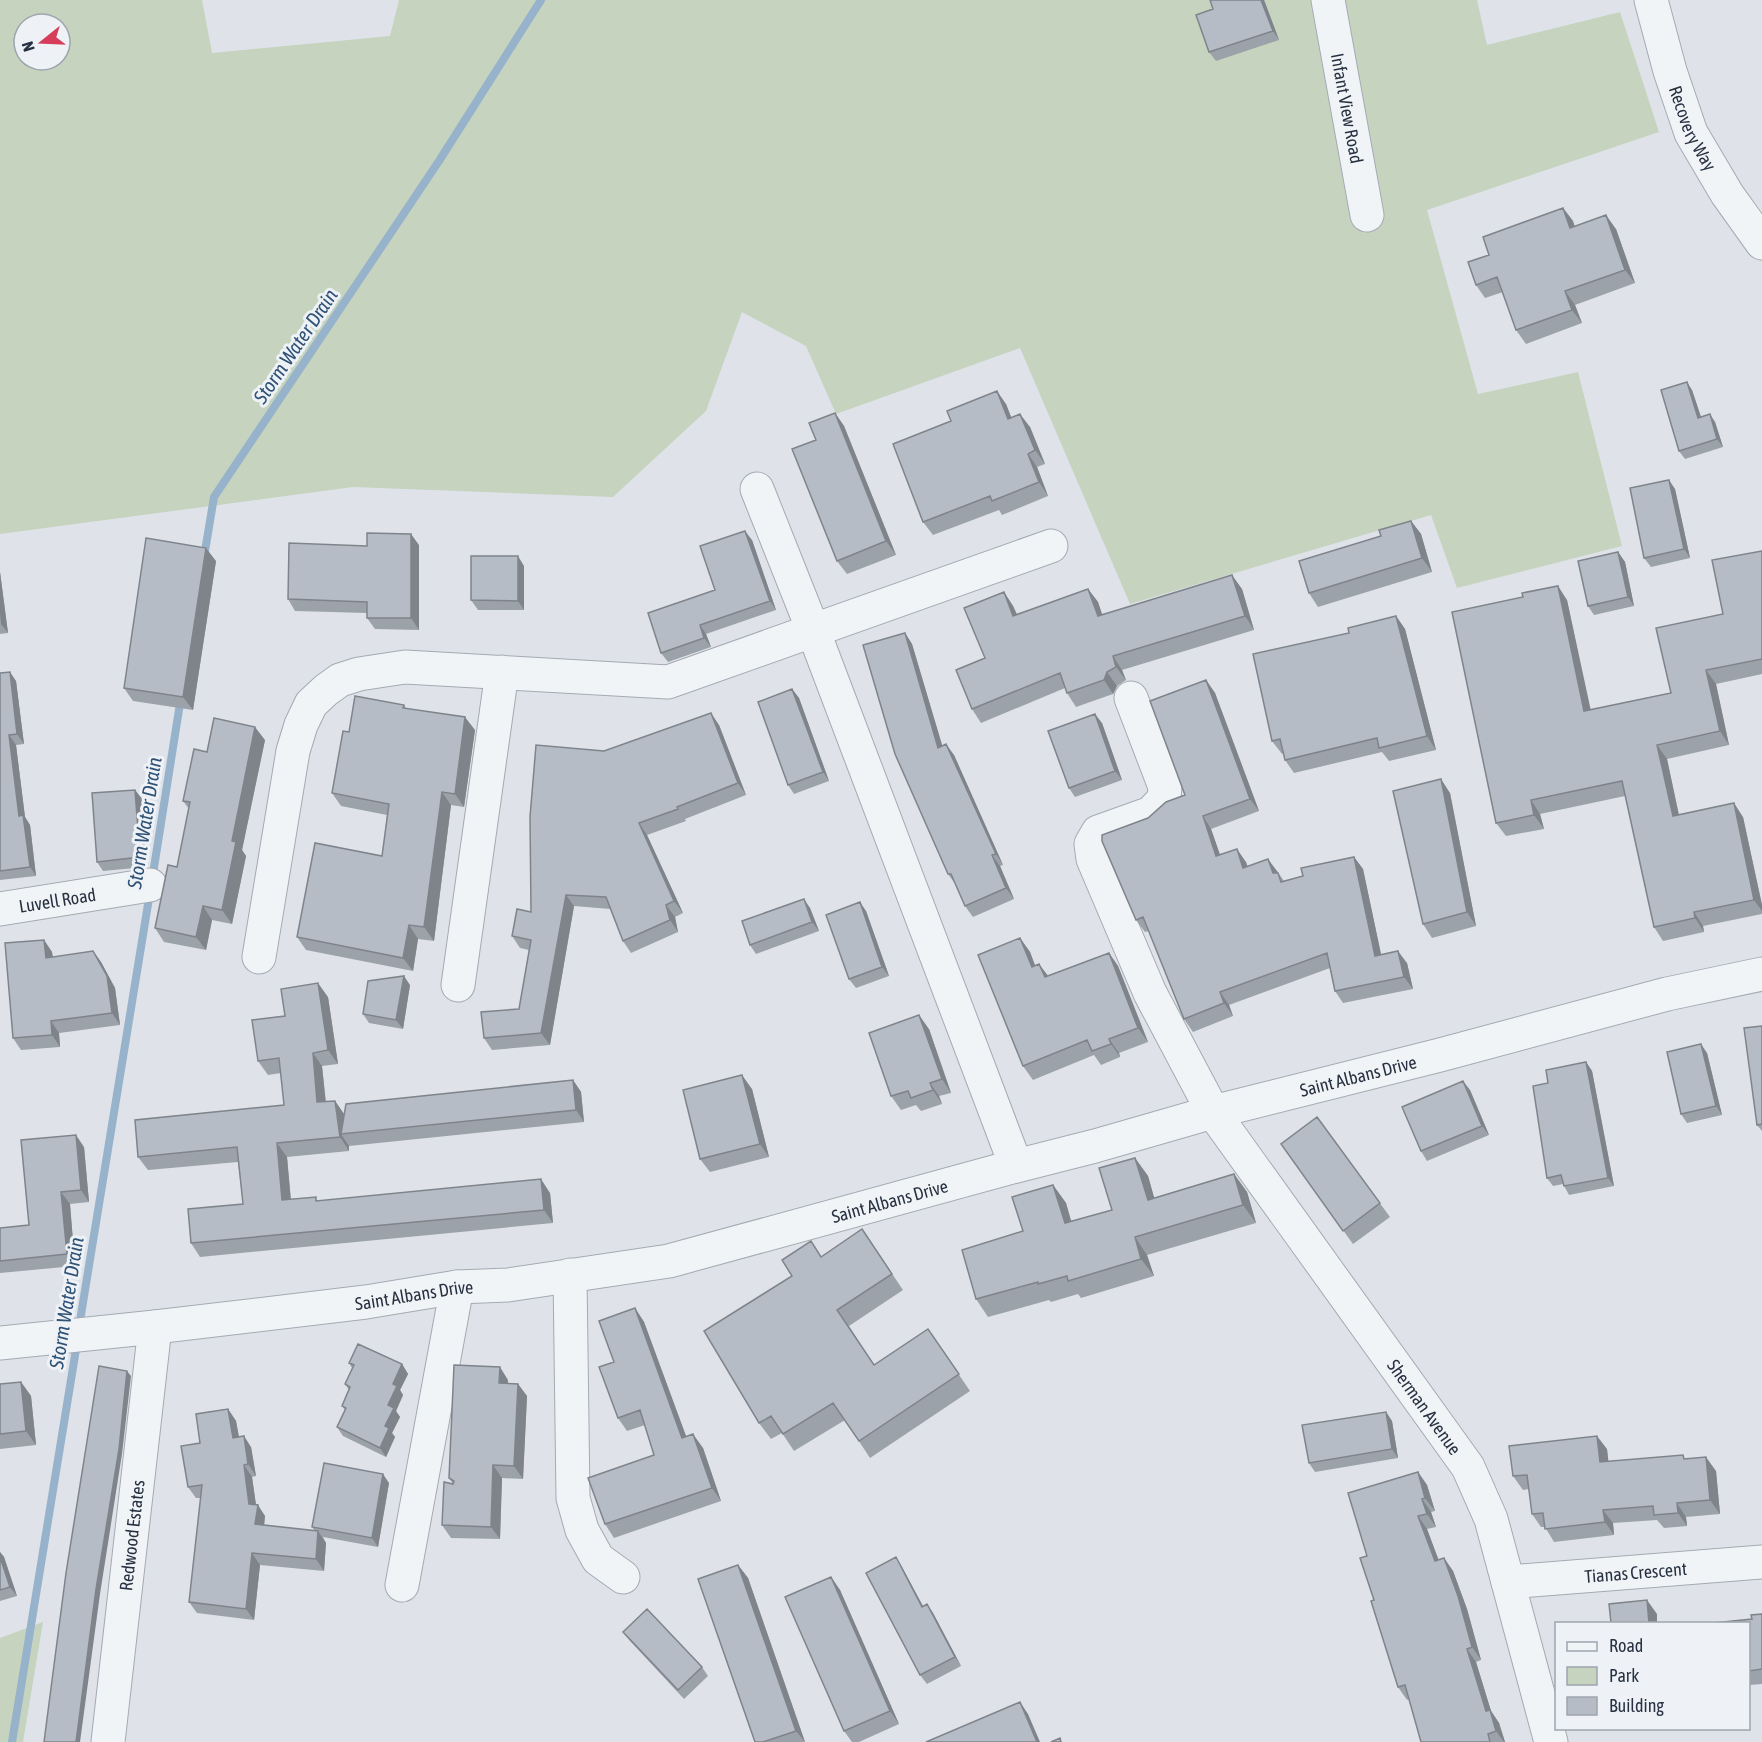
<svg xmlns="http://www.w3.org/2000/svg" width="1762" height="1742" viewBox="0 0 1762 1742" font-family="'Asap Condensed',sans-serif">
<rect width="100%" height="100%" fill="#dfe3e9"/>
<path fill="#c5d3bf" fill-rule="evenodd" d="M0,0H202L212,53L390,36L399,0H1477L1487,45L1620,12L1659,132L1427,210L1478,394L1578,372L1622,546L1457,588L1431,515L1130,604L1020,348L836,414L806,346L742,312L706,411L613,497L353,487L0,534ZM24,24H60V60H24Z
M43,1622L23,1742H0V1638Z"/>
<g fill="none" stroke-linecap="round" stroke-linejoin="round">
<path stroke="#97b3cb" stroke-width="8" d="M204,557L214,497L439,161L541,0
M152,880L181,697
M79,1327L150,892
M12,1742L77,1343"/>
<g stroke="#a4aab3" stroke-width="35">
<g id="minor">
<path id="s1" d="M1328,0L1367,215"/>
<path id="s2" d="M1651,0L1670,71L1691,133L1727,194L1762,243"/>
<path d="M757,489L813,630L1016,1166"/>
<path id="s3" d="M1131,698L1165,787L1164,799L1151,813L1098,832L1091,844L1093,859L1150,993L1213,1112L1468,1467L1491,1519L1551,1742"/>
<path id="s4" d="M0,909L150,885"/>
<path d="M259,957L293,751L301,725L311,704L326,690L340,680L359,674L405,667L668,682L1051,546"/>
<path d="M458,985L502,672"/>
<path d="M570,1275L573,1498L582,1530L598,1559L623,1577"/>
<path id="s5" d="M0,1343L155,1327L366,1302L457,1287L508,1285L669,1261L1016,1166L1095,1146L1213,1112L1440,1055L1667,994L1762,974"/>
<path id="s6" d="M1508,1582L1762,1562"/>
<path d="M402,1585L457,1287"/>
<path id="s7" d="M108,1742L155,1327"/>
</g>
</g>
<use href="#minor" stroke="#f1f4f7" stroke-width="33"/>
</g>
<path fill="#9ca2aa" d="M1264,0L1279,40L1216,61L1209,52L1213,9Z
M1563,208L1573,221L1574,227L1616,229L1635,283L1575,305L1582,323L1526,344L1516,330L1503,292L1485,298L1476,285L1489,255Z
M1692,390L1701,417L1715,422L1723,447L1685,459L1679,451Z
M1006,404L1011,417L1030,427L1045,464L1037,467L1048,496L1002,515L999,510L933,535L923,522Z
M835,413L844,426L896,555L847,574L837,561L816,440Z
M1675,489L1690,558L1651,567L1644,558Z
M1411,521L1421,534L1432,572L1318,607L1309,593L1381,536Z
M752,540L776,610L706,634L711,647L668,662L661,653L715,590Z
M419,545V630L375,629L367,618V613L295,611L288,599L367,546Z
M1762,551V674L1716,684L1729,745L1667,759L1679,815L1743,817L1762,905V914L1703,926L1704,932L1663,941L1654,927L1625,796L1540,814L1544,829L1506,836L1496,823L1523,597L1567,600L1590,710L1671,693L1723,614Z
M1618,552L1625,562L1634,606L1594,615L1588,606Z
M216,561L193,710L133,701L124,688Z
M524,566V610H478L471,600Z
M0,572L8,633L0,634Z
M1088,589L1098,602L1102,614L1242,589L1254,630L1122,670L1126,680L1117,686L1113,694L1076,707L1067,693L1065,688L981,723L972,709L985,658L1004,592L1013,606L1017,614Z
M1396,616L1405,629L1436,750L1389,761L1382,752L1294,773L1285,760L1283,753L1282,754L1272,741L1349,633Z
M905,633L912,644L942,746L954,755L1003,865L1000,866L1014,899L973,917L965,906L956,885L948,874Z
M0,673L16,681L24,744L16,745L25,817L30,825L36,876L0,880Z
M1206,680L1215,693L1259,811L1211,829L1220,855L1246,862L1247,866L1277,871L1284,881L1303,876L1354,857L1363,869L1381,955L1407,963L1413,989L1343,1003L1335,991L1330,968L1229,1005L1233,1016L1193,1032L1184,1019L1149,931L1145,932L1136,920L1185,795Z
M792,689L799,698L829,781L794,794L788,785Z
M404,705L406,708L475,730L464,807L451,805L434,941L418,939L413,971L306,950L297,937L382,856L387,815L341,806L332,793L349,732Z
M1102,723L1122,780L1075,797L1069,788Z
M719,725L746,795L685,819L686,821L647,835L683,913L675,917L678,932L631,953L623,941L610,909L574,906L550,1045L492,1050L484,1038L519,1009L529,950L520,948L512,936L531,912L604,751Z
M265,740L242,850L246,856L232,924L212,920L206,950L164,942L155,928L177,867L189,809L183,801L207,752Z
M135,790L142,799L146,867L103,871L97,862Z
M1450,793L1476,926L1432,938L1423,924Z
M810,908L819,931L756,954L750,945Z
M866,911L889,976L856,988L849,979Z
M1020,938L1030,952L1035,966L1048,976L1109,953L1118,966L1148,1042L1119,1053L1120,1057L1101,1065L1094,1055L1033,1080L1023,1066Z
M44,940L52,952L53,957L93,951L101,962L115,988L120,1025L59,1033L60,1047L21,1050L13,1038Z
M410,985L403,1029L369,1023L363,1014Z
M328,997L338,1064L322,1066L326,1102L335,1101L344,1114L573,1080L581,1092L584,1122L349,1146V1151L287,1157L291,1200L318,1201L550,1193L553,1223L200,1257L191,1243L243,1204L238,1162L148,1170L138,1157L284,1105L281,1073L268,1075L258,1061Z
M1762,1026V1131L1757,1125Z
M929,1029L951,1093L939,1096L942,1104L921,1111L916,1105L901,1110L891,1096Z
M1707,1053L1722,1115L1687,1123L1681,1114Z
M1586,1062L1592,1071L1614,1186L1569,1195L1563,1184L1553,1186L1547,1178L1548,1083Z
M752,1089L769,1157L710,1172L700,1159Z
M1470,1090L1489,1135L1427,1161L1421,1151Z
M1317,1117L1390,1217L1353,1244L1281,1144Z
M84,1147L89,1202L70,1204L75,1266L0,1273V1228L29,1225Z
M1135,1158L1148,1176L1154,1198L1234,1174L1247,1192L1256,1223L1147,1255L1154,1276L1081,1298L1078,1294L1051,1302L1049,1300L988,1317L976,1299L1023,1231L1053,1185L1066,1203L1071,1222L1112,1210Z
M862,1229L903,1290L849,1326L874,1365L928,1329L970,1391L870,1458L845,1420L794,1451L782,1433L771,1439L759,1423L821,1257Z
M635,1308L644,1322L686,1437L703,1448L721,1501L614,1538L605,1524L654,1455L645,1425L627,1431L618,1418L614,1362Z
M349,1363L402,1364L408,1374L400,1390L403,1395L396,1411L400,1417L392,1433L395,1437L386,1457L343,1436L337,1427L345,1410L342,1406L349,1390L345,1384L352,1368Z
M508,1380V1383L518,1384L527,1396L523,1479L502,1478L500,1539L451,1538L442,1525L453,1484L449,1478Z
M21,1382L31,1396L36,1445L0,1449V1384Z
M228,1409L236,1421L239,1437L251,1447L256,1476L252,1477L256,1505L265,1516L264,1525L315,1531L312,1527L389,1483L378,1547L323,1537L326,1543L324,1571L260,1565L254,1620L197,1613L189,1602L201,1498H196L188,1487L200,1443Z
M1386,1412L1392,1421L1398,1458L1315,1472L1309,1463Z
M1607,1449L1608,1461L1686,1459L1716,1471L1720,1514L1686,1517L1687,1526L1664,1528L1657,1520L1613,1523L1614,1535L1554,1542L1545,1527H1541L1532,1514L1529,1489L1523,1490L1513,1476Z
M1418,1472L1427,1485L1435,1511L1431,1512L1436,1527L1427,1529L1438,1560L1444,1558L1453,1571L1467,1609L1481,1660L1476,1662L1491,1711L1499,1723L1505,1742H1421L1409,1699L1407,1700L1398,1687L1374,1600L1367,1556Z
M0,1552L4,1557L17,1596L0,1601Z
M738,1565L748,1578L805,1742H755Z
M902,1567L923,1606L927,1604L933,1613L961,1666L927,1684L920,1675Z
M831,1577L840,1590L899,1724L859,1742H852L844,1731Z
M1762,1614V1684L1749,1685V1623L1752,1619Z
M623,1632L702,1667L708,1676L684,1699L630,1641Z"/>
<path fill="#7f848b" d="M1261,0H1264L1279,40L1273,31Z
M1563,208L1573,221L1580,242L1570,228Z
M1606,215L1616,229L1635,283L1625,270Z
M1565,291L1575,305L1582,323L1572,310Z
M1687,382L1692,390L1704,426L1698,418Z
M997,391L1006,404L1017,432L1008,419Z
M835,413L844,426L896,555L886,541Z
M1020,414L1030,427L1045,464L1035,450Z
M1710,414L1715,422L1723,447L1717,439Z
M1028,454L1037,467L1048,496L1039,482Z
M1669,480L1675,489L1690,558L1684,549Z
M1411,521L1421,534L1432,572L1422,558Z
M745,531L752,540L776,610L770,601Z
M411,534L419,545V630L411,618Z
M206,548L216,561L193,710L183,697Z
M1618,552L1625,562L1634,606L1628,597Z
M518,556L524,566V610L518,601Z
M0,572L8,633L1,624L0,613Z
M1232,575L1242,589L1254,630L1245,616Z
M1558,586L1567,600L1594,725L1584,711Z
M1088,589L1098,602L1107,629L1098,616Z
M1004,592L1013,606L1023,629L1013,616Z
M1396,616L1405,629L1436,750L1427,736Z
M700,625L706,634L711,647L704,638Z
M905,633L912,644L946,758L938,748Z
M1113,656L1122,670L1126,680L1116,667Z
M1706,670L1716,684L1729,745L1720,731Z
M10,672L16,681L24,744L17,734Z
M1107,672L1117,686L1113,694L1104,680Z
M1206,680L1215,693L1259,811L1250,799Z
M792,689L799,698L829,781L823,772Z
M711,713L719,725L746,795L738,783Z
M1095,714L1102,723L1122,780L1115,771Z
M465,717L475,730L464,807L455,794Z
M255,727L265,740L242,850L246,856L232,924L222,910L232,841Z
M9,735L16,745L25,817L30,825L36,876L30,867L19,816Z
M946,744L954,755L1003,865L996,854Z
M1657,745L1667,759L1682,830L1673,816Z
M1441,779L1450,793L1476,926L1467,912Z
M135,790L142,799L146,867L140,857Z
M442,792L451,805L434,941L424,927Z
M1531,800L1540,814L1544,829L1534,815Z
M1734,803L1743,817L1762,905V911L1754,900Z
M1203,816L1211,829L1225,869L1216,856Z
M639,823L647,835L683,913L674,901Z
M1237,849L1246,862L1252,880L1243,868Z
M992,855L1000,866L1014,899L1006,888Z
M1354,857L1363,869L1384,968L1375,956Z
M1268,859L1277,871L1282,886L1273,873Z
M566,895L574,906L550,1045L541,1033Z
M804,899L810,908L819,931L812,922Z
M860,902L866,911L889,976L882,967Z
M666,905L675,917L678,932L670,920Z
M203,906L212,920L206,950L196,937Z
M1694,912L1703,926L1704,932L1695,918Z
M409,925L418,939L413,971L403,958Z
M1020,938L1030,952L1041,981L1032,967Z
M44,940L52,952L54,969L46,958Z
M93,951L101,962L115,988L120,1025L112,1013Z
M1398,951L1407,963L1413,989L1404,977Z
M1109,953L1118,966L1148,1042L1138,1028Z
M1039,964L1049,977H1045Z
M404,976L410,985L403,1029L396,1020Z
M318,983L328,997L338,1064L328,1050Z
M1220,992L1229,1005L1233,1016L1224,1003Z
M919,1015L929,1029L951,1093L942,1079Z
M51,1021L59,1033L60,1047L52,1035Z
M1109,1039L1119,1053L1120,1057L1111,1044Z
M1701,1044L1707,1053L1722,1115L1716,1106Z
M313,1053L322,1066L327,1116L317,1102Z
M1586,1062L1592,1071L1614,1186L1608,1178Z
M742,1075L752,1089L769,1157L760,1144Z
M573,1080L581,1092L584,1122L576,1110Z
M1463,1081L1470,1090L1489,1135L1482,1126Z
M930,1083L939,1096L942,1104L933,1090Z
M335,1101L344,1114L341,1134L349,1146V1151L340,1137Z
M76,1135L84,1147L89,1202L81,1190Z
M277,1143L287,1157L292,1214L282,1200Z
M1135,1158L1148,1176L1160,1218L1148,1200Z
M1234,1174L1247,1192L1256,1223L1243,1205Z
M541,1179L550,1193L553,1223L544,1210Z
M1053,1185L1066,1203L1077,1241L1065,1223Z
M61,1192L70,1204L75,1266L67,1254Z
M1135,1237L1147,1255L1154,1276L1141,1259Z
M635,1308L644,1322L692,1452L682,1438Z
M402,1364L408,1374L400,1390L403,1395L396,1411L400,1417L392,1433L395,1437L386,1457L380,1448L393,1384Z
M500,1367L508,1380L507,1395L499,1383Z
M127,1371L131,1376L122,1454L100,1594L80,1742H76L96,1589Z
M21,1382L31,1396L36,1445L26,1431Z
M518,1384L527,1396L523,1479L514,1466Z
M228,1409L236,1421L241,1449L233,1438Z
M1386,1412L1392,1421L1398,1458L1392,1449Z
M693,1434L703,1448L721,1501L712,1488Z
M244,1436L251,1447L256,1476L248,1464Z
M1597,1436L1607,1449L1610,1475L1600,1462Z
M1706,1457L1716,1471L1720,1514L1710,1500Z
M244,1465L252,1477L257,1512L258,1505L265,1516L263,1536L255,1524L249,1504Z
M493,1465L502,1478L500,1539L491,1527Z
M1418,1472L1427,1485L1435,1511L1425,1498Z
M383,1474L389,1483L378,1547L372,1538Z
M1422,1499L1431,1512L1436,1527L1427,1514Z
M1677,1503L1686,1517L1687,1526L1678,1513Z
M1603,1510L1613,1523L1614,1535L1605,1522Z
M1418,1516L1427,1529L1444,1574L1435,1561Z
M318,1531L326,1543L324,1571L316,1559Z
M0,1552L4,1557L17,1596L10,1587L0,1557Z
M252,1553L260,1565L254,1620L246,1609Z
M896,1557L902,1567L928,1616L922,1607Z
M1444,1558L1453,1571L1467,1609L1481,1660L1472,1647Z
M738,1565L748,1578L805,1742L796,1731Z
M831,1577L840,1590L899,1724L890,1711Z
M1647,1600L1657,1614V1623H1649Z
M927,1604L933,1613L961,1666L955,1657Z
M1467,1649L1476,1662L1491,1711L1499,1723L1505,1742H1504L1496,1731L1486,1711Z
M1020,1702L1028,1714L1040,1742H1037Z"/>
<path fill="#b5bcc6" stroke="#7f848b" stroke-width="1.5" d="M1210,0H1261L1273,31L1209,52L1196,15L1213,9Z
M1563,208L1570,228L1606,215L1625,270L1565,291L1572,310L1516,330L1497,277L1476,285L1468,262L1489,255L1483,237Z
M1687,382L1698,418L1710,414L1717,439L1679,451L1661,390Z
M997,391L1008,419L1020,414L1035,450L1028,454L1039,482L992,501L990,496L923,522L893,444L951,421L947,411Z
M835,413L886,541L837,561L792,449L816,440L809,423Z
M1669,480L1684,549L1644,558L1630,488Z
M1411,521L1422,558L1309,593L1299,561L1381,536L1379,530Z
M745,531L770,601L700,625L704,638L661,653L648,613L715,590L700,546Z
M367,533L411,534V618H367V602L288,599L289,543L367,546Z
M146,538L206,548L183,697L124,688Z
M1762,551V659L1706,670L1720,731L1657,745L1673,816L1734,803L1754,900L1694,912L1695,918L1654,927L1622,781L1531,800L1534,815L1496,823L1452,612L1523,597L1522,593L1558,586L1584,711L1671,693L1656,628L1723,614L1712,560Z
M1618,552L1628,597L1588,606L1578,561Z
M471,556H518V601L471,600Z
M1232,575L1245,616L1113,656L1116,667L1107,672L1104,680L1067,693L1060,673L972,709L956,670L985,658L964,608L1004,592L1013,616L1088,589L1098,616Z
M1396,616L1427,736L1379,748L1377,738L1285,760L1280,739L1272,741L1253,654L1349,633L1348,628Z
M905,633L938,748L946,744L996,854L992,855L1006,888L965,906L951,874H948L895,754L863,645Z
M10,672L17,734L9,735L19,816L23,815L30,867L0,871V673Z
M1206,680L1250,799L1203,816L1216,856L1237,849L1243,868L1268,859L1273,873H1278L1281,882L1303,876L1301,868L1354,857L1375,956L1398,951L1404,977L1335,991L1327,953L1220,992L1224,1003L1184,1019L1143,917L1136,920L1102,841V835L1148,818L1166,802L1185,795L1150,701Z
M792,689L823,772L788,785L758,702Z
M355,696L404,705L403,708L465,717L455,794L442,792L424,927L409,925L403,958L297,937L315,843L382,856L389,804L332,793L343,731L349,732Z
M711,713L738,783L677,807L678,809L639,823L674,901L666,905L670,920L623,941L606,897L566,895L541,1033L484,1038L481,1012L519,1009L531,940L512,936L517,909L531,912L530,817L536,745L604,751Z
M1095,714L1115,771L1069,788L1048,731Z
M214,718L255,727L232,841L236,842L222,910L203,906L196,937L155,928L168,865L177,867L190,802L183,801L194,749L207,752Z
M1441,779L1467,912L1423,924L1393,791Z
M135,790L140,857L97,862L92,793Z
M804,899L812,922L750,945L742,921Z
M860,902L882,967L849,979L826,915Z
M1020,938L1032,967L1039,964L1045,977L1109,953L1138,1028L1109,1039L1111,1044L1092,1051L1087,1040L1023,1066L978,955Z
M44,940L46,958L93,951L107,976L112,1013L51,1021L52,1035L13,1038L5,943Z
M404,976L396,1020L363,1014L368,981Z
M318,983L328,1050L313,1053L317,1102L335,1101L340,1137L277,1143L282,1200L316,1197V1201L541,1179L544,1210L191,1243L188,1209L243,1204L237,1147L138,1157L135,1120L284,1105L279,1058L258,1061L252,1020L285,1016L281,989Z
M919,1015L942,1079L930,1083L933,1090L911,1098L908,1091L891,1096L869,1033Z
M1762,1026V1124L1757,1125L1744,1028Z
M1701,1044L1716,1106L1681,1114L1667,1052Z
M1586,1062L1608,1178L1564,1186L1561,1175L1547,1178L1533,1086L1548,1083L1546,1070Z
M742,1075L760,1144L700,1159L683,1090Z
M573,1080L576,1110L341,1134L346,1104Z
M1463,1081L1482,1126L1421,1151L1402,1107Z
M1317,1117L1380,1203L1343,1231L1281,1144Z
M76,1135L81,1190L61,1192L67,1254L0,1261V1228L29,1225L21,1140Z
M1135,1158L1148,1200L1234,1174L1243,1205L1135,1237L1141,1259L1068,1281L1067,1276L1038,1284V1282L976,1299L962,1250L1023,1231L1012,1197L1053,1185L1065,1223L1112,1210L1099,1168Z
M862,1229L892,1274L837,1310L874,1365L928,1329L959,1374L859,1441L833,1403L783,1434L771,1416L759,1423L704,1331L792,1276L782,1260L811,1241L821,1257Z
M635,1308L682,1438L693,1434L712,1488L605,1524L588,1478L654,1455L640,1410L618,1418L599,1367L614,1362L599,1321Z
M358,1344L402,1364L393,1384L397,1386L388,1405L394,1408L385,1426L389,1428L380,1448L337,1427L346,1408L342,1406L350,1387L345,1384L354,1365L349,1363Z
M454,1365L500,1367L499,1383L518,1384L514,1466L493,1465L491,1527L442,1525L444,1482L453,1484L454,1481L449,1478Z
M99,1366L127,1371L119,1449L96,1589L76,1742H44L66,1573Z
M21,1382L26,1431L0,1434V1384Z
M228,1409L233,1438L244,1436L248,1464L244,1465L249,1504L258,1505L255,1524L318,1531L316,1559L252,1553L246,1609L189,1602L202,1485L188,1487L181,1446L200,1443L196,1414Z
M1386,1412L1392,1449L1309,1463L1302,1425Z
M1597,1436L1600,1462L1683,1455L1684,1459L1706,1457L1710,1500L1677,1503L1678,1513L1654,1515L1653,1506L1603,1510L1605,1522L1545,1529L1543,1513L1532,1514L1527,1475L1513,1476L1509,1446Z
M324,1463L383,1474L372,1538L312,1527Z
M1418,1472L1425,1498L1422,1499L1427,1514L1418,1516L1435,1561L1444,1558L1458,1596L1472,1647L1467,1649L1486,1711L1490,1710L1496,1731L1488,1734L1490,1742H1421L1405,1685L1398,1687L1371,1601L1374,1600L1360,1558L1367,1556L1348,1493Z
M0,1557L10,1587L0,1590Z
M896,1557L922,1607L927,1604L955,1657L920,1675L866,1573Z
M738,1565L796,1731L763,1742H755L698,1579Z
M831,1577L890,1711L844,1731L785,1597Z
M1647,1600L1649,1623H1611L1609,1604Z
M647,1609L702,1667L678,1690L623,1632Z
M1762,1614V1669L1749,1671V1623H1713L1752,1619L1751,1615Z
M1020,1702L1037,1742H926Z
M1060,1738L1061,1742H1051Z"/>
<g text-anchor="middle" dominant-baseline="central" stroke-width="6" stroke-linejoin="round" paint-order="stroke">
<g font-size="18" fill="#273141" stroke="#eef2f6">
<text stroke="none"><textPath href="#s1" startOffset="110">Infant View Road</textPath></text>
<text stroke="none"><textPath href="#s2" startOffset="135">Recovery Way</textPath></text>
<text stroke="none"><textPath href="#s4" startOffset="58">Luvell Road</textPath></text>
<text stroke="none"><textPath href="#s5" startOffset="1388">Saint Albans Drive</textPath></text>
<text stroke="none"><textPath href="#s5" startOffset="903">Saint Albans Drive</textPath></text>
<text stroke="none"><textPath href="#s5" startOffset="417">Saint Albans Drive</textPath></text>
<text stroke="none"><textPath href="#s3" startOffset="855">Sherman Avenue</textPath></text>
<text stroke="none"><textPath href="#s7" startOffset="208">Redwood Estates</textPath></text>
<text stroke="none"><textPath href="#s6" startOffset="128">Tianas Crescent</textPath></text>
</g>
<g font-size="20" font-style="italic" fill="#2f5276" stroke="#eef2f6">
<text transform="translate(295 346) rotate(-56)">Storm Water Drain</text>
<text transform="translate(144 823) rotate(-81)">Storm Water Drain</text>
<text transform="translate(66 1303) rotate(-81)">Storm Water Drain</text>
</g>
</g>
<rect x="1555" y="1622" width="195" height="108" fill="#eef2f6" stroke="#9ea5ae" stroke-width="1.5"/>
<rect x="1567" y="1642" width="30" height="9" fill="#f1f4f7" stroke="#9ea5ae" stroke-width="1.5"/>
<text x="1609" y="1652" font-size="18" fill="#273141">Road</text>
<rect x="1567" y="1667" width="30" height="18" fill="#c5d3bf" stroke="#9ea5ae" stroke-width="1.5"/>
<text x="1609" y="1682" font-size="18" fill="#273141">Park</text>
<rect x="1567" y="1697" width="30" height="18" fill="#b5bcc6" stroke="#9ea5ae" stroke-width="1.5"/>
<text x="1609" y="1712" font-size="18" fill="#273141">Building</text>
<g transform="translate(42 42) rotate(252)"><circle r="28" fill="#eef2f6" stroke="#9ea5ae" stroke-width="1.5"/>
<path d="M0-4.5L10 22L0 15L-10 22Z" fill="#d53d5b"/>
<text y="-9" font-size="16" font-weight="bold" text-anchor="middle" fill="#273141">N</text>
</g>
</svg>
